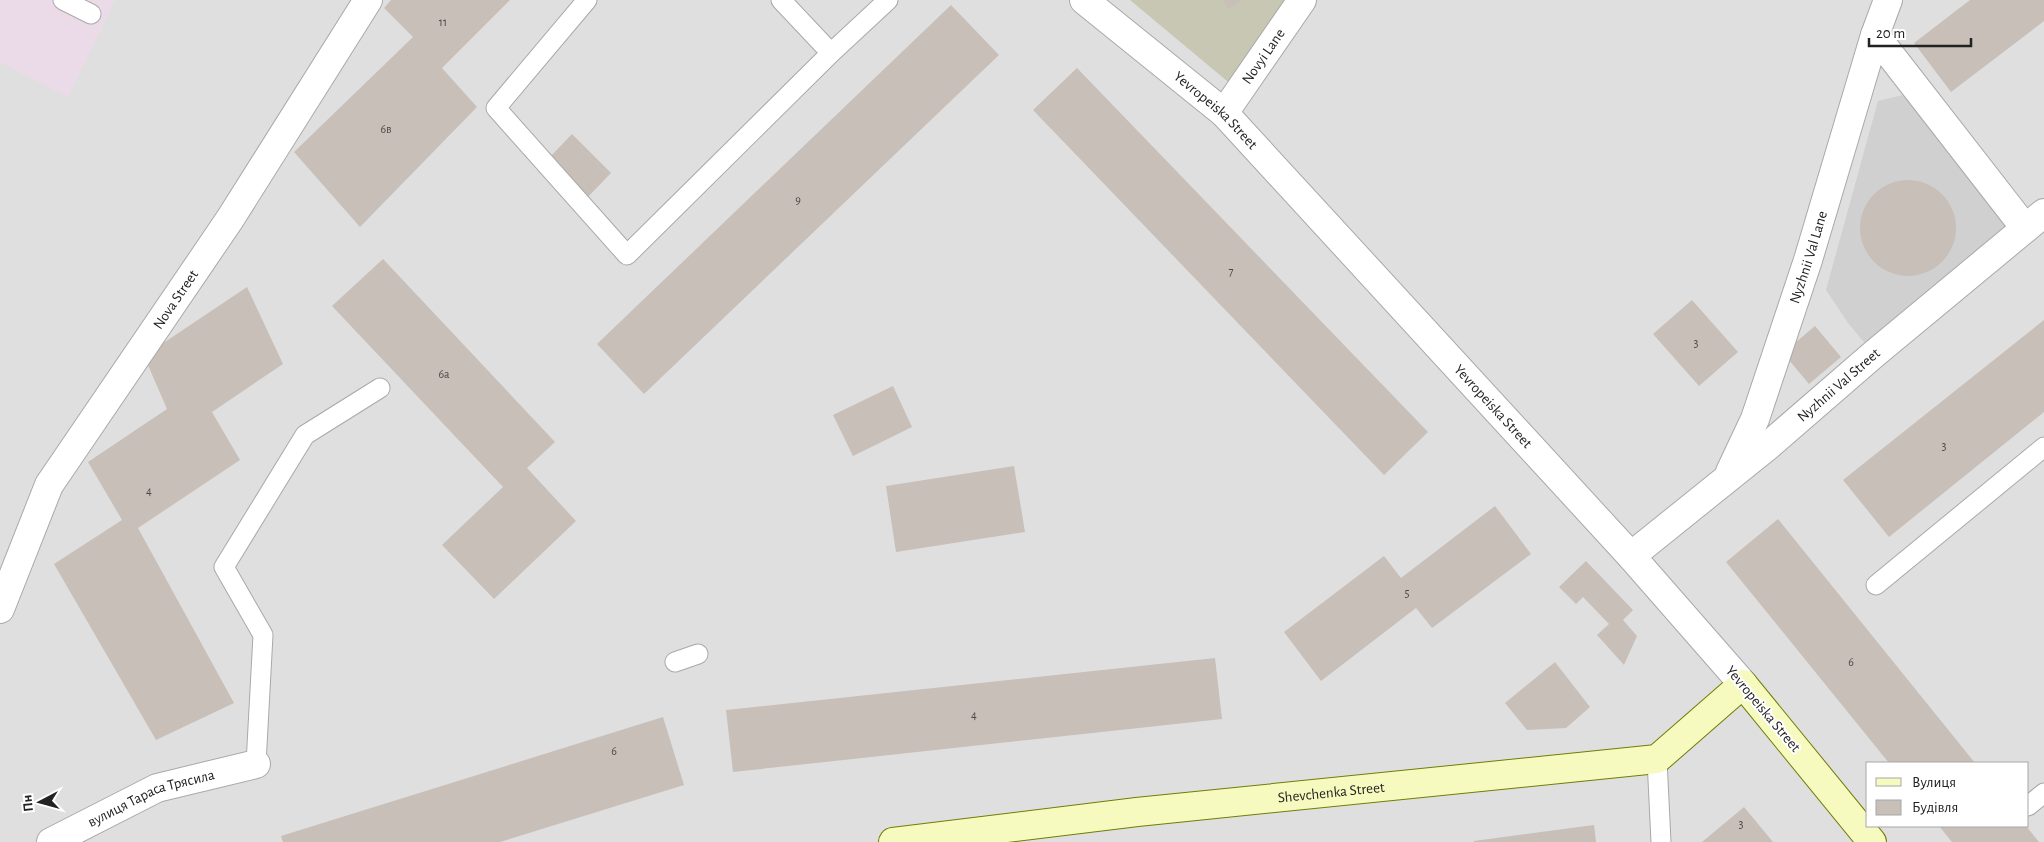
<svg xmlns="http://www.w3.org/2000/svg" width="2044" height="842" viewBox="0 0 2044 842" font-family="'Alegreya Sans',sans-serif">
<rect width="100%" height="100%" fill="#f2efe9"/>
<path fill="#e0dfdf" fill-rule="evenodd" d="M0,0H2044V842H0ZM1868,763H2028V826H1868Z"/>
<path fill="#ebdbe8" d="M0,0H115L68,97L0,62Z"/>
<path fill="#d0d0d0" d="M1919,91L2025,228L1874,354L1848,323L1826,290L1878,101Z"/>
<path fill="#c7c7b4" d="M1130,0H1294L1233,86Z"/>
<path fill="#c7bfb8" d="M391,0H510L442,68L477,107L360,227L294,152L413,37L384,8Z
M1223,0H1242L1228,9Z
M1970,0H2044V21L1951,92L1914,43Z
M951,5L999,55L644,394L597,344Z
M1077,68L1428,432L1384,475L1033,110Z
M572,134L611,173L586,199L547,160Z
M1860 228a48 48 0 1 1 96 0a48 48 0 1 1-96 0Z
M383,259L555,442L527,468L576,521L494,599L442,545L503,487L332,306Z
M247,287L283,364L212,412L240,460L138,528L234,703L156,740L54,564L122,520L88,462L167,409L144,356Z
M1692,300L1738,352L1699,386L1653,334Z
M2044,320V412L1889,537L1843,480Z
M1815,326L1841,357L1809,384L1783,353Z
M893,386L912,427L853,456L833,415Z
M1014,466L1025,532L896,552L886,486Z
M1495,506L1531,554L1432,628L1416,608L1321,681L1284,632L1384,556L1401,578Z
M1778,519L1975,763H1889L1726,562Z
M1586,561L1633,610L1623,620L1637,636L1624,665L1597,635L1609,624L1583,597L1576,604L1559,587Z
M1215,658L1222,719L733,772L726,710Z
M1555,662L1590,707L1566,728L1527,730L1505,703Z
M663,717L684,785L500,842H283L281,836Z
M1744,807L1773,842H1702Z
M1594,825L1596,842H1474V841Z
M1939,826H2026L2039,842H1952Z"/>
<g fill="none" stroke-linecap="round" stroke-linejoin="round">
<g stroke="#a9a9a9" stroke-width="21">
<path id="lane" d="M63,0L91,14
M587,0L496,108L627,255L831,53L888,0
M781,0L831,53
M1876,585L2044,447
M675,662L698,654
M1657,759L1661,842
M256,764L263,635L224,567L305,435L380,388
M2028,806L2044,793"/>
</g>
<g stroke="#a9a9a9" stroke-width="30">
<g id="street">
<path id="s1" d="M1084,0L1224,113L1631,556L1743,684"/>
<path d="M1888,0L1875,35L2025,228"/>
<path id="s2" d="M1224,113L1302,0"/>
<path id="s3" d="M1730,472L1755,419L1808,260L1875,35"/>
<path id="s4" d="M1631,556L1769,445L1874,354L2044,213"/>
<path id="s5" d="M0,609L49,485L230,219L368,0"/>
<path id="s6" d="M51,842L157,788L256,764"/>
</g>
</g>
<g stroke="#707d05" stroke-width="30">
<g id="secondary">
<path id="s7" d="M893,842L1137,812L1657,759L1743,684L1872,842"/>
</g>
</g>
<use href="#lane" stroke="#fff" stroke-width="19"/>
<use href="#street" stroke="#fff" stroke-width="28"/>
<use href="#secondary" stroke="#f7fabf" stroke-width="28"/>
</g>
<g text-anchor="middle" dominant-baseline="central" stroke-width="4" stroke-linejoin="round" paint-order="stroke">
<g font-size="12" fill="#4b4948">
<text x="443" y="22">11</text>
<text x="386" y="129">6в</text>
<text x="798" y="200">9</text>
<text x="1231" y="271">7</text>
<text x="1696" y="343">3</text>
<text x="444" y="374">6а</text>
<text x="1944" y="446">3</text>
<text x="149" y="491">4</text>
<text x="1407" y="593">5</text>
<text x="1851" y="662">6</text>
<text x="974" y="715">4</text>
<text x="614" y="751">6</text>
<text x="1741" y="824">3</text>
</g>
<g font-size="15" fill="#222" stroke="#fff">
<text stroke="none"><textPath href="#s2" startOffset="69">Novyi Lane</textPath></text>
<text stroke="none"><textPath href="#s1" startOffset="172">Yevropeiska Street</textPath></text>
<text stroke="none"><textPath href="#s3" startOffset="229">Nyzhnii Val Lane</textPath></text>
<text stroke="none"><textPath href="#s5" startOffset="358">Nova Street</textPath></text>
<text stroke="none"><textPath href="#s4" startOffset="269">Nyzhnii Val Street</textPath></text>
<text stroke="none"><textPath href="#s1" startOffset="578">Yevropeiska Street</textPath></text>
<text transform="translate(1763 709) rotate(50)">Yevropeiska Street</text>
<text stroke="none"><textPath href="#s7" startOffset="441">Shevchenka Street</textPath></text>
<text stroke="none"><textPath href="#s6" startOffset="110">вулиця Тараса Трясила</textPath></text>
</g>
</g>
<rect x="1866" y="762" width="162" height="65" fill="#ffffff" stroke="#a7a7a7"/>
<rect x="1876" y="778" width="25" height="8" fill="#f7fabf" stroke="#a7a7a7"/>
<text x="1912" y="787" font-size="15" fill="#222222">Вулиця</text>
<rect x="1876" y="800" width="25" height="15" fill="#c7bfb8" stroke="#a7a7a7"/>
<text x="1912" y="812" font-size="15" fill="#222222">Будівля</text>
<g transform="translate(40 802) rotate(264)" stroke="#ffffff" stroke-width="4" paint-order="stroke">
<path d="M0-4L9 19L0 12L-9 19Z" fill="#222222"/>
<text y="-8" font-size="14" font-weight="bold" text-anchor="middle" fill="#222222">Пн</text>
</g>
<path d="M1869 38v8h102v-8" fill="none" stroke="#222222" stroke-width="2.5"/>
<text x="1876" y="38" font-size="15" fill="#222222" stroke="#ffffff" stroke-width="4" paint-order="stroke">20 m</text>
</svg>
